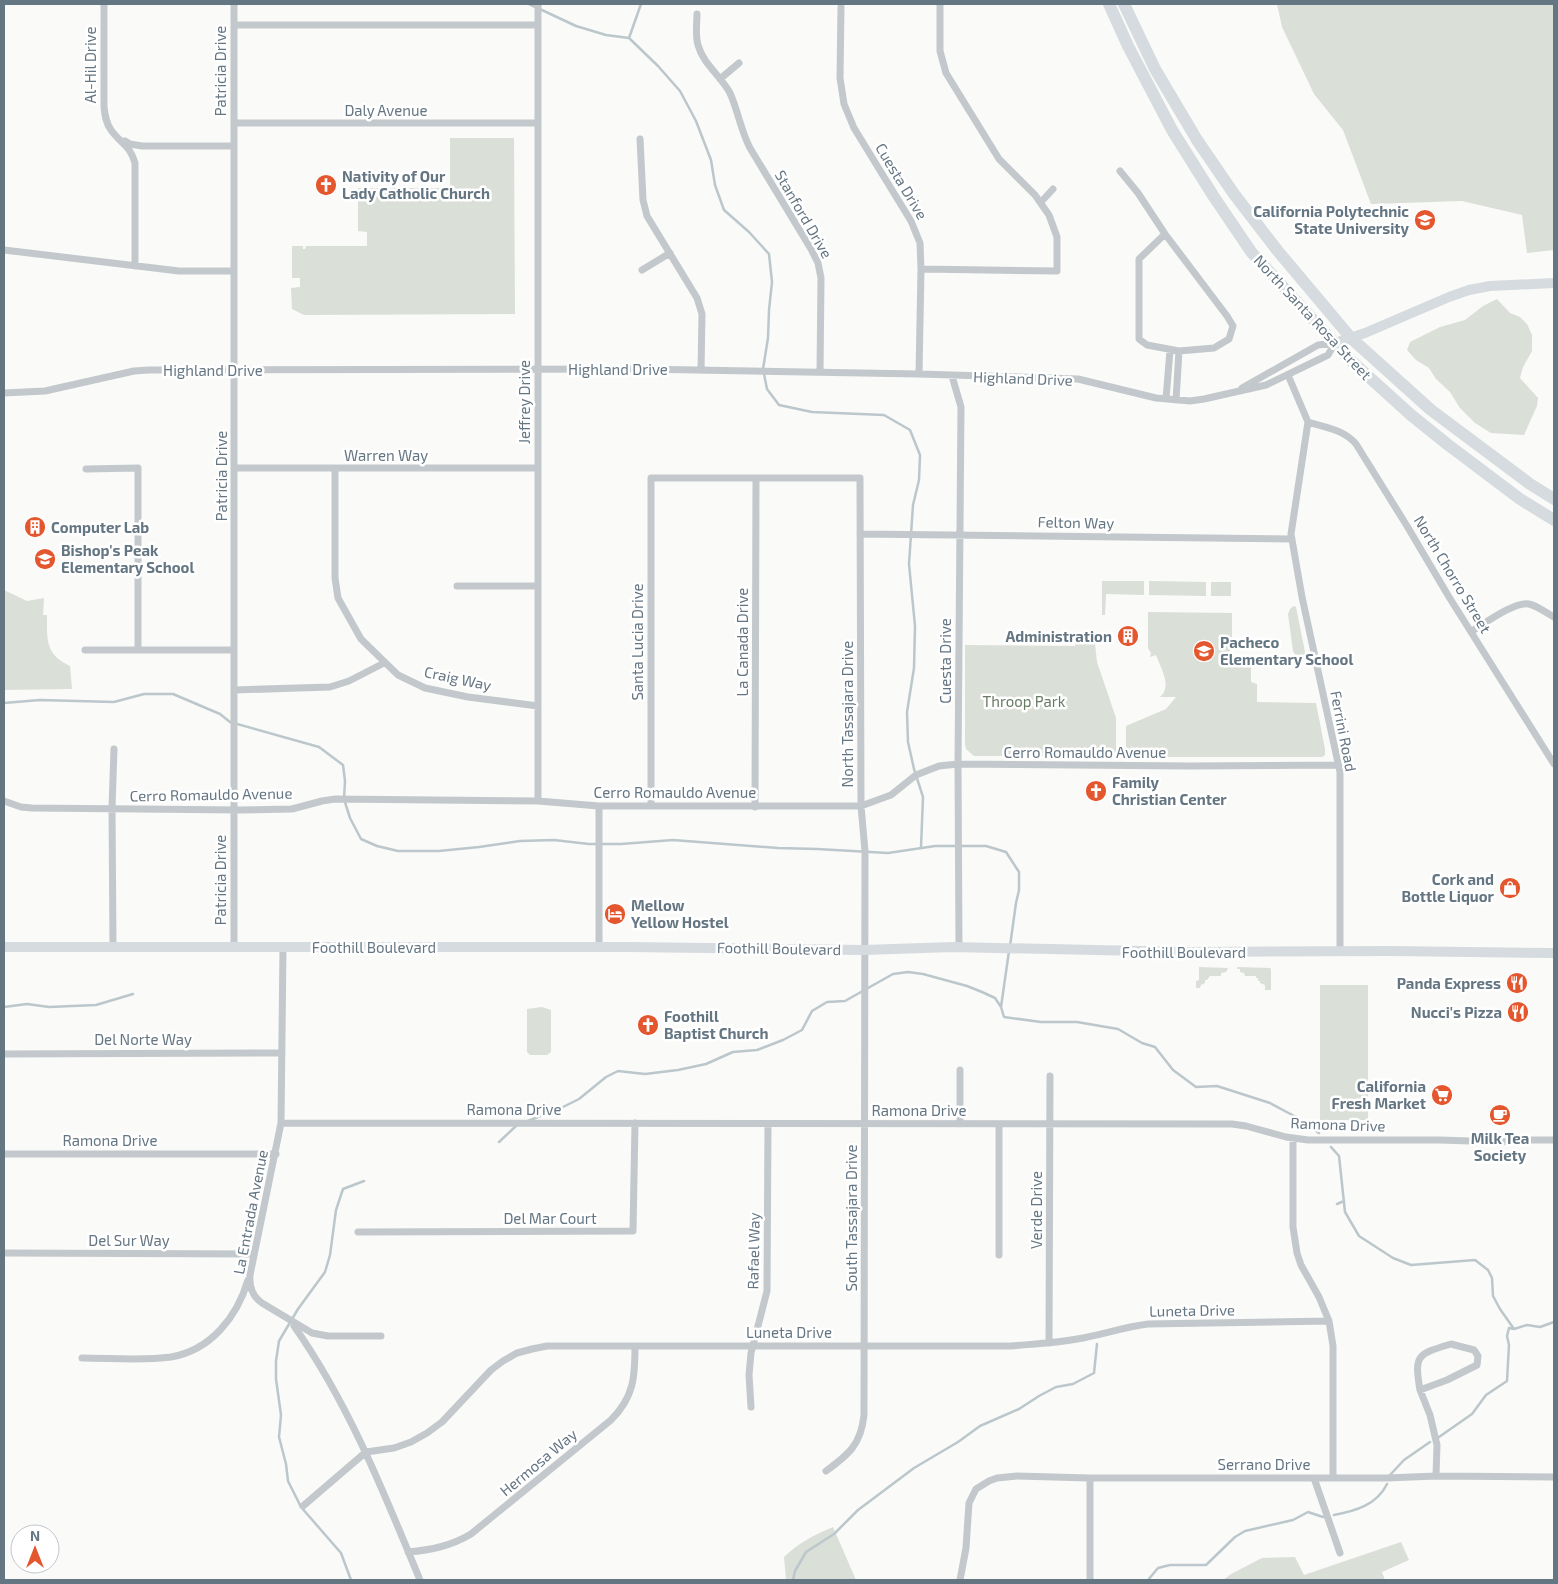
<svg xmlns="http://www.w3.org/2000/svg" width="1558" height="1584" viewBox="0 0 1558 1584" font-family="'Exo 2',sans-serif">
<rect width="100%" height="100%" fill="#fafaf8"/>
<path fill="#dadfd7" d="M1277,4H1554V250L1527,253L1522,215L1462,201L1371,204L1343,130L1314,94L1282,27Z
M450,138H514L515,314L304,315L292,309L291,288L300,287V278H292V246H303V249H305L306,246H367V232L358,231V188H450Z
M1497,299L1510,313L1520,317L1527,324L1532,335V351L1523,367L1520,378L1538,398L1537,406L1524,435L1491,433L1475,423L1460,408L1450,392L1436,379L1429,368L1416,360L1407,350L1410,342L1440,327L1465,320L1483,306Z
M1102,581H1144V595L1106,594L1105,615H1102Z
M1149,581L1206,582V596L1149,595Z
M1211,582H1231V596H1211Z
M4,590L27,601L44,598L43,615H47C47,640 45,654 70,666L72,689L4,690Z
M1294,606L1296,607L1306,657L1304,659L1297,658L1293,651L1288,614L1290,609Z
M1148,612L1232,613V637L1230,638V667H1251V682L1257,684V702L1316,703L1325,749V755L1322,757H1126V726L1166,709L1176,697H1160C1173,686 1160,667 1156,655L1150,657L1151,653L1148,648Z
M1077,641H1087L1095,644L1097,662L1116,718V751L1113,756H974L966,749L965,744V645L1075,646Z
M1199,967L1228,968L1226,972L1221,973V976H1210L1207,980H1205V983L1201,985L1200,988H1196V981L1199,980Z
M1237,967L1270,968L1271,969V990H1265V985L1260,983V981H1258V978H1256V976H1245L1244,973L1240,972V969H1237Z
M1320,985H1368V1120H1320Z
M542,1007L551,1010V1052L547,1055H530L527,1052V1009Z
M833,1527L856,1580H786L784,1557C800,1542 814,1535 833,1527Z
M1401,1542L1409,1560L1382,1572L1385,1580H1223L1231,1574L1262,1558L1295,1557L1304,1575Z"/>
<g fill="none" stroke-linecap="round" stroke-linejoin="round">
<path stroke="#bbc7cb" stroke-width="2.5" d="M529,4L576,26L606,35L629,38L658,66L680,91L696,121L711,160L715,185L724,210L749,232L769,254L772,282L769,310L768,338L763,369L767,389L779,405L812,412L884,415L910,430L920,455L919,480L913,505L909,564L915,626L914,668L907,712L908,742L914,769L923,797L921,847
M629,38L641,4
M4,703L40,700L114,702L144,694H173L220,714L230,722L319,747L343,765L345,781L344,799L350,818L361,839L377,846L398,851H439L479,847L520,841L554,840L589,844H621L673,840L778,848L817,849L888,853L935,846H986L1006,852L1019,872V890L1016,903L1010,946
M4,1007L27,1004L49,1007L96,1005L133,994
M1001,1007L1009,951
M528,1121L563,1107L579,1099L606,1077L618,1071L645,1074L678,1070L706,1064L733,1052L757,1050L783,1040L802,1030L812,1011L827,1002L845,1001L893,974L908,972L923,974L967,986L982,992L995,998L1001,1007L1004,1017L1041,1022H1077L1118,1029L1142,1043L1155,1047L1173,1070L1196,1087L1217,1086L1270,1103L1296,1117L1319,1133
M499,1142L516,1126
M1331,1147L1339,1156L1345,1212L1359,1236L1393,1258L1411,1265L1475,1260L1488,1270L1492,1278L1493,1296L1500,1309L1514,1329
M1337,1204L1344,1201
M1439,1437L1472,1414L1486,1395L1507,1381L1509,1345L1507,1336L1509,1328L1514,1329L1527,1325L1540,1327L1554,1322
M1390,1475L1404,1460L1430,1442
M1334,1515C1355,1511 1377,1505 1387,1484
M351,1580L341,1553L301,1507L288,1481L286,1464L279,1437L281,1415L276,1379V1361L279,1341L298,1309L325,1272L330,1255L336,1210L343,1189L364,1181
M793,1580L795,1571L806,1552L834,1534L858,1510L914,1468L958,1442L980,1426L1019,1409L1039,1396L1056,1387L1073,1384L1094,1373L1097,1344
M1148,1580L1158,1568L1170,1565H1206L1235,1537L1245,1531L1293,1520L1308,1512L1323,1517"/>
<path stroke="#c3c8cc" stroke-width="7" d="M104,4V107C105,116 106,123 111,130C121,144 130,145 135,163V266
M234,4V947
M841,7L840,78L844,104L854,128L911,221L920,243L921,269L919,374
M697,14C697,24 695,35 698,45C703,64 721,76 730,93C738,111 741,131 750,148L811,249L818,263L821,278L820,372
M234,25H538
M720,79L739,63
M234,123H538
M640,139L643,200L647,216L697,298L702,314L701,370
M125,141L130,144L142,146H234
M1120,171L1138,193L1165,234
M1041,202L1053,189
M1165,234L1227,316L1233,326L1229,339L1214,348L1179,351L1147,345L1139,339V259Z
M4,250L179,271H234
M921,269L1057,271V237L1049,215L1035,195L999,159L946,73L940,51V4
M642,270L670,253
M1288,375L1308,422L1291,534L1302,597L1340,772V951
M952,376L961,407L958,764L959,947
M1242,388L1318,345L1335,343
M4,393L45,391L134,371L149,370L641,369L919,374L1078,379L1156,398L1190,401L1204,399L1266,385L1328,355L1335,343
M1166,399L1170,350
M1176,400L1179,351
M1308,422C1326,428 1343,429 1356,444L1407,526L1449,597L1554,764
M234,468H538
M335,468V578L338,598L361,639L398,675L425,688L468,697L538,706
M86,469L138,468V650
M860,534L1292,539
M457,586H538
M1472,631C1484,624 1515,601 1529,604C1538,606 1546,613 1554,617
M85,650H234
M234,690L330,687L349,681L384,663
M4,801L21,807L32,808L241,810L292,809L322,801L335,799L538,801L599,806H861L891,795L916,775L939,766L958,764L1189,766L1339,765
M538,801V4
M651,806V478H860L861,806L865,851L864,1415C861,1445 848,1455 826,1471
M755,807L756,478
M113,947L112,808L114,749
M283,947L281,1123L250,1275C249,1287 252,1296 262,1303L312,1333L328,1336H381
M599,948V806
M4,1054L282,1053
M281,1123L1232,1124L1246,1126L1286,1137L1308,1140H1440L1500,1142L1522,1140H1554
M960,1124V1070
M1293,1138V1227L1297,1253L1301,1265L1319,1297L1329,1321L1333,1346V1478
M4,1154H276
M358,1232L633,1231L635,1123
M4,1253L254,1254
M999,1255V1124
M294,1326C349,1404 384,1493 420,1580
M1049,1343L1050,1076
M1451,1344L1474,1350L1478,1356L1477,1365L1447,1380L1420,1390C1414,1355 1417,1354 1451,1344Z
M82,1358C110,1358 143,1361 171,1357C211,1350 237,1317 248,1280
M1420,1390L1430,1415L1437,1445L1436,1476
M751,1407L749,1375L751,1353L767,1291L768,1124
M1090,1478V1579
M1314,1478L1340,1553
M303,1506L366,1452L394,1448L411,1442L427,1433L442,1422L491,1370L503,1361L517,1353L532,1349L547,1346H1011C1033,1344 1055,1343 1077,1339C1101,1335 1124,1327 1148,1324L1329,1321
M408,1552C431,1550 451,1546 471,1534L611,1420C634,1397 635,1377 635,1346
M960,1580L966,1548L969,1503L976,1489L989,1481L997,1478L1017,1476L1090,1478H1387L1436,1476L1554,1477"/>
<path stroke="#d6dbdf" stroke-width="10" d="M1335,343L1365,333L1449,297L1469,290L1490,286L1554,283
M4,947H629L864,950L952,947L1187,952L1390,951L1554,953"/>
<path stroke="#d6dbdf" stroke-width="12" d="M1109,4L1128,46L1172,130L1214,197L1252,253L1348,358L1411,415L1447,444L1520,499L1554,520
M1124,4L1155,69L1197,140L1234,194L1277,250L1351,338L1431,410L1530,484L1554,499"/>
</g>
<defs>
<g id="church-disc" transform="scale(1.125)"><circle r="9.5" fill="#e4572e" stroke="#fff"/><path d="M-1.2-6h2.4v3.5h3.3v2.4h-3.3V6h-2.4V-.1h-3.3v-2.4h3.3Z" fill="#fff"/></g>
<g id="university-disc" transform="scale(1.125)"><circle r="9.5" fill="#e4572e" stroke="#fff"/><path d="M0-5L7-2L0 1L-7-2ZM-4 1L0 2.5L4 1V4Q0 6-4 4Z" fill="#fff"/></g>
<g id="building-disc" transform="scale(1.125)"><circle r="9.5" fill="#e4572e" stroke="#fff"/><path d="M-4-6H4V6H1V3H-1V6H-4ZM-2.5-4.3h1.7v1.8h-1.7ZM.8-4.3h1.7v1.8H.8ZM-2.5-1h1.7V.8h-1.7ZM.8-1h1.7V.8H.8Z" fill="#fff"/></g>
<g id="school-disc" transform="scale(1.125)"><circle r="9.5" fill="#e4572e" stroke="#fff"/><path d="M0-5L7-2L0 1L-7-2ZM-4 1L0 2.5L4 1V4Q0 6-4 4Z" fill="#fff"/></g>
<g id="shop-disc" transform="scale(1.125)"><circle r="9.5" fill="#e4572e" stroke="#fff"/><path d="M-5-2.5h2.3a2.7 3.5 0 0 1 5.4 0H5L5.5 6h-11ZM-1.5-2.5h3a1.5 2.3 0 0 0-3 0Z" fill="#fff"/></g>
<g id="hotel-disc" transform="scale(1.125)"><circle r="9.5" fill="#e4572e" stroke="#fff"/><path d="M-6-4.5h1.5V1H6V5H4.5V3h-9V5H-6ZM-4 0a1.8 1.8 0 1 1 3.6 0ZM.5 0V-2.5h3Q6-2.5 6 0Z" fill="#fff"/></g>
<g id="restaurant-disc" transform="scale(1.125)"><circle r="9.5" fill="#e4572e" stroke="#fff"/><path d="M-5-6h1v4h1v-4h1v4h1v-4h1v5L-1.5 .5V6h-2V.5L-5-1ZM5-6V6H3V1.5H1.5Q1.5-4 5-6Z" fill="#fff"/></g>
<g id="supermarket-disc" transform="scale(1.125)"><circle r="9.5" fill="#e4572e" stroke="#fff"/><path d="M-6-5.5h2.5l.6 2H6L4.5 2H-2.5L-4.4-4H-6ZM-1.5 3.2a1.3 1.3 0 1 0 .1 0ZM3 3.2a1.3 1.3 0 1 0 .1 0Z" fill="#fff"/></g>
<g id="cafe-disc" transform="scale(1.125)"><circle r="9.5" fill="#e4572e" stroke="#fff"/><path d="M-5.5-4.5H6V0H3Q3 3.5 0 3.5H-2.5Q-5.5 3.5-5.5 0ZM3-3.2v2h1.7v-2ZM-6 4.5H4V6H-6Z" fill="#fff"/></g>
</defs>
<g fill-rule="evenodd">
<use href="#church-disc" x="326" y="185"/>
<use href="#university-disc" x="1425" y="220"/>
<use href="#building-disc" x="35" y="527"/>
<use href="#school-disc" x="45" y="559"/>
<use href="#building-disc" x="1128" y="636"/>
<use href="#school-disc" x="1204" y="651"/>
<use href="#church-disc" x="1096" y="791"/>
<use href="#shop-disc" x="1510" y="888"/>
<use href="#hotel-disc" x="615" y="914"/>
<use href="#restaurant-disc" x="1517" y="983"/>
<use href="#restaurant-disc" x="1518" y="1012"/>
<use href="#church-disc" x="648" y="1025"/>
<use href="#supermarket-disc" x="1442" y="1095"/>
<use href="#cafe-disc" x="1500" y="1115"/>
</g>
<g text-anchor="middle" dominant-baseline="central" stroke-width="5" stroke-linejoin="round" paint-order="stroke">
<g font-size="15" fill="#657683" stroke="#fff">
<text transform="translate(90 65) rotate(-90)">Al-Hil Drive</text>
<text transform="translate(220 71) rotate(-90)">Patricia Drive</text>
<text x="386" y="110">Daly Avenue</text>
<text transform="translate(902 181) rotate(59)">Cuesta Drive</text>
<text transform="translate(804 214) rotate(60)">Stanford Drive</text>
<text transform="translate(1313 317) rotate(47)">North Santa Rosa Street</text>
<text x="618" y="369">Highland Drive</text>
<text x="213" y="370">Highland Drive</text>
<text transform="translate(1023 378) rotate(2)">Highland Drive</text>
<text transform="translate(524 402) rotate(-90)">Jeffrey Drive</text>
<text x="386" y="455">Warren Way</text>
<text transform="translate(221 476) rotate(-90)">Patricia Drive</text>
<text transform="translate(1076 522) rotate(1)">Felton Way</text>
<text transform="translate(1453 574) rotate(59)">North Chorro Street</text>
<text transform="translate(637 642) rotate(-90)">Santa Lucia Drive</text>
<text transform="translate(742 642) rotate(-90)">La Canada Drive</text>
<text transform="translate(945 661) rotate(-90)">Cuesta Drive</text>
<text transform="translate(458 678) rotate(12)">Craig Way</text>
<text transform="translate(847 714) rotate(-90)">North Tassajara Drive</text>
<text transform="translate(1344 731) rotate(79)">Ferrini Road</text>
<text x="1085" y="752">Cerro Romauldo Avenue</text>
<text x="675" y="792">Cerro Romauldo Avenue</text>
<text transform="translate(211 794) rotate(-1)">Cerro Romauldo Avenue</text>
<text transform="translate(220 880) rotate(-90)">Patricia Drive</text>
<text x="374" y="947">Foothill Boulevard</text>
<text transform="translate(779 948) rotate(1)">Foothill Boulevard</text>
<text x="1184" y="952">Foothill Boulevard</text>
<text x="143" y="1039">Del Norte Way</text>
<text x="514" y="1109">Ramona Drive</text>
<text x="919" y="1110">Ramona Drive</text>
<text transform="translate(1338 1124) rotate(2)">Ramona Drive</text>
<text x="110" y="1140">Ramona Drive</text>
<text transform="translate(1036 1210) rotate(-90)">Verde Drive</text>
<text transform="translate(250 1212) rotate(-79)">La Entrada Avenue</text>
<text x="550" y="1218">Del Mar Court</text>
<text transform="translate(851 1218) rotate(-90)">South Tassajara Drive</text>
<text x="129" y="1240">Del Sur Way</text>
<text transform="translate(753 1251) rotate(-89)">Rafael Way</text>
<text transform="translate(1192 1310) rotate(-1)">Luneta Drive</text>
<text x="789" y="1332">Luneta Drive</text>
<text transform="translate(538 1462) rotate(-40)">Hermosa Way</text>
<text x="1264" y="1464">Serrano Drive</text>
</g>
<g font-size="15" font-weight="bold" fill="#657683" stroke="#fff" text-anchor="start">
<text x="342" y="176">Nativity of Our<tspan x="342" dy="17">Lady Catholic Church</tspan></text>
<text x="1409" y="211" text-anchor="end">California Polytechnic<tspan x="1409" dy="17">State University</tspan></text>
<text x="51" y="527">Computer Lab</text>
<text x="61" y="550">Bishop's Peak<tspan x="61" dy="17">Elementary School</tspan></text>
<text x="1112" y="636" text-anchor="end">Administration</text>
<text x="1220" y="642">Pacheco<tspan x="1220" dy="17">Elementary School</tspan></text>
<text x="1112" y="782">Family<tspan x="1112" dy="17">Christian Center</tspan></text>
<text x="1494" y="879" text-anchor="end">Cork and<tspan x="1494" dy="17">Bottle Liquor</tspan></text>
<text x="631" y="905">Mellow<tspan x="631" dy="17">Yellow Hostel</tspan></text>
<text x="1501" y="983" text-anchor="end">Panda Express</text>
<text x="1502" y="1012" text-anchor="end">Nucci's Pizza</text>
<text x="664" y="1016">Foothill<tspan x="664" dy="17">Baptist Church</tspan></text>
<text x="1426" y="1086" text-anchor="end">California<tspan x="1426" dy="17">Fresh Market</tspan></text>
<text x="1500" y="1138" text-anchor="middle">Milk Tea<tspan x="1500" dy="17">Society</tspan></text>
</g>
<g font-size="15" fill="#687a64" stroke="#fff">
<text x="1024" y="701">Throop Park</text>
</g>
</g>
<rect width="1558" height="1584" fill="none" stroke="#657683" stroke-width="10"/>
<g transform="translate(35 1549)"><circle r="24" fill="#ffffff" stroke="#c1c8cd"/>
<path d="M0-4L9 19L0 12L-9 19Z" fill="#e4572e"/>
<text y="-8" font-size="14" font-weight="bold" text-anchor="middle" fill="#657683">N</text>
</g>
</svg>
